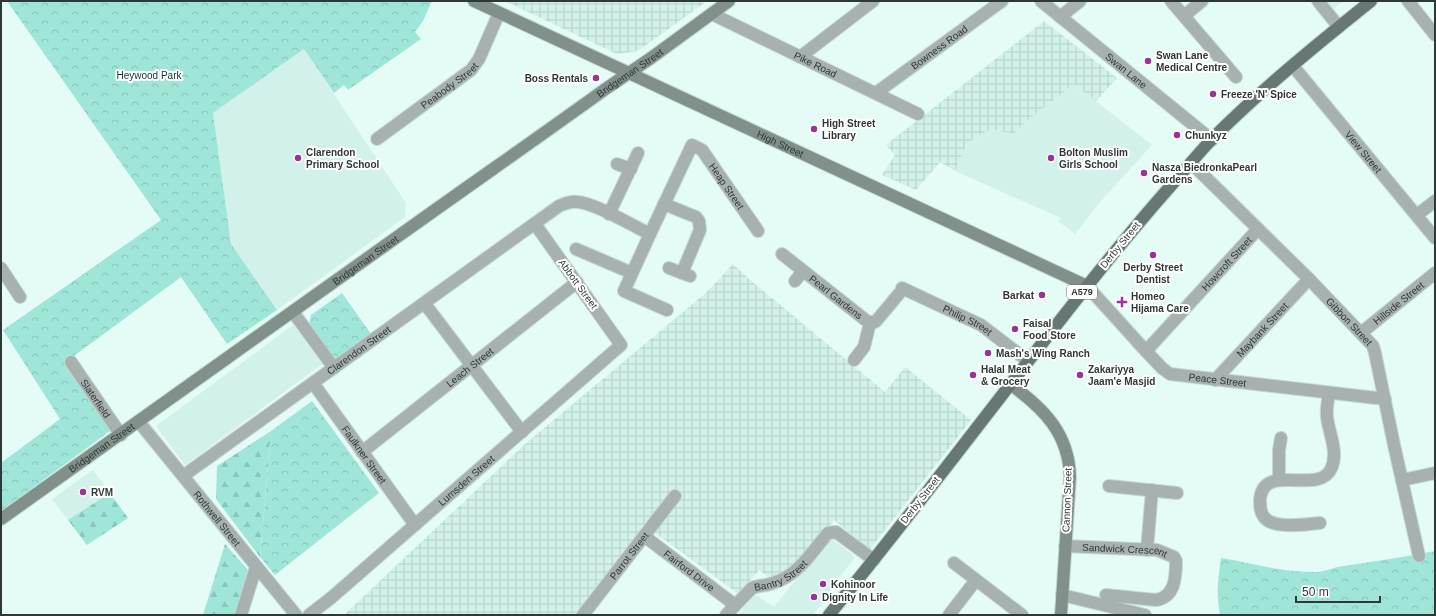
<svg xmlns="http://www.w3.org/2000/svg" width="1436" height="616" viewBox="0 0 1436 616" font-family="Arial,sans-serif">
<defs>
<pattern id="industrial-grid" width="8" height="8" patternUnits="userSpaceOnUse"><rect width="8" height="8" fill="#d2f1ea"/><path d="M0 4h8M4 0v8" fill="none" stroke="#b5cfc9"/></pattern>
<pattern id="forest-firs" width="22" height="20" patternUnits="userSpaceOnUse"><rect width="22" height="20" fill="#9fe6d8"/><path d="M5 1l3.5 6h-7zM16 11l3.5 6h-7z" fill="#89c6ba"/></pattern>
<pattern id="park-crowns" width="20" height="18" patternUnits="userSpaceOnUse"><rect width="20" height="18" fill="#9fe6d8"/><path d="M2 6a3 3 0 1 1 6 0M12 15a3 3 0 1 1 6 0" fill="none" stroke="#89c6ba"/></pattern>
</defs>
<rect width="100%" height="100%" fill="#e4fbf6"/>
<path fill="#d2f1ea" d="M1325,1H1343L1333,10Z
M304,49L406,203L405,217L277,310L231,244L213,113Z
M1074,84L1152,145L1100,202L1075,234L1058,221L1061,218L955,171L966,145L975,137L988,131L997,130L1014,134L1023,124Z
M293,325L322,364L185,465L156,426Z
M93,470L110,493L68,520L52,499Z
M828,540H833L853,555L854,559L834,583L836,585L813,615H738L755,594L774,607Z"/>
<path fill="url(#industrial-grid)" d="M505,1H707L638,51L617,54Z
M1044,21L1117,78L1096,101L1074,84L1023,124L1014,134L997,130L988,131L975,137L966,145L955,171L940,162L916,190L882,175L895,155L886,145Z
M733,264L749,279L885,392L905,367L971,420L870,549L834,520L798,564L771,579L759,570L739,594L644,525L576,615H344L525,444L707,292Z"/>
<path fill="url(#forest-firs)" d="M271,431L260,557L216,499L217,466Z
M110,493L128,518L87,545L68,520Z
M225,544L248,570L235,615H203Z"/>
<path fill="url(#park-crowns)" d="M7,1H432L423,21L415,32L421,39L348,90L344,85L334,93L304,49L213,113L231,244L277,310L227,344L181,277L67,361L114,428L1,511V463L60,419L3,330L161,220Z
M342,293L371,334L335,360L309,324L311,315Z
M312,401L379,493L275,575L260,557L271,431Z
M1435,551V615H1220C1216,594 1218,578 1221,558C1252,563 1280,572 1312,572C1323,573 1333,567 1344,566C1375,561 1405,557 1435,551Z"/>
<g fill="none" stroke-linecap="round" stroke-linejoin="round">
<g stroke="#c3d8d3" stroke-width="14">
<g id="street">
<path id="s1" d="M1041,1L1212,140"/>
<path d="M1171,1L1236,77"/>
<path d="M1318,1L1339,27"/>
<path d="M1408,1L1435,35"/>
<path id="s2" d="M712,14L918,114"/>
<path d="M1184,16L1202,1"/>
<path d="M1060,17L1080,1"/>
<path d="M800,57L873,1"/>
<path id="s3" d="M1293,66L1435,238"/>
<path id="s4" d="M876,93L1002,1"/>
<path id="s5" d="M377,139L471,70L479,59L499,13"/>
<path id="s6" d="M1191,163L1309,279L1373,346L1375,353L1394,445L1419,556"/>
<path d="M617,164L631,169"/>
<path d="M664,204L696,217L699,221L700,230L682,273"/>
<path d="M609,214L638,153"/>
<path d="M1417,215L1435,201"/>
<path d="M650,234L624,291L667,310"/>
<path d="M576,249L632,273"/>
<path id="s7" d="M782,254L868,322H875L877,320L903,289"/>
<path d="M1,268L20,297"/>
<path d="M669,268L690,276"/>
<path d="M795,281L803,271"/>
<path id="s8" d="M1087,286L1144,349L1162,368L1170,374L1385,399"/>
<path id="s9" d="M902,288L981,325L1028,361"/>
<path d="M425,304L522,432"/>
<path d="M293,312L334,368"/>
<path id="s10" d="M1361,333L1435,273"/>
<path id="s11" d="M1146,351L1258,229"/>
<path d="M854,360L864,347L870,323"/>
<path id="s12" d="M71,362L121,435"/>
<path id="s13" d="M1215,380L1309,279"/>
<path id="s14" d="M313,383L415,525"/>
<path id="s15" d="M139,422L296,615"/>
<path id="s16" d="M362,452L577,282"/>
<path id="s17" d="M183,476L559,206C566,203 571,201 578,202C597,204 631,225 650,234L692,145L702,150L758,231"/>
<path d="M1279,480V450L1281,438"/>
<path d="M1402,480L1435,473"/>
<path d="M1109,486L1177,493"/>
<path d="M1320,523C1306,524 1273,530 1264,517C1260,512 1260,506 1260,500C1263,461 1318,496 1331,469C1339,452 1329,434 1327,417C1326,409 1328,401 1329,393"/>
<path id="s18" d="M644,536L735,605"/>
<path id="s19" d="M1065,546L1157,550L1174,557L1176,561C1176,577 1175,597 1156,600L1106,595"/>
<path d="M1147,550L1152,490"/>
<path d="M954,563L1022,615"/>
<path d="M1062,595L1145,615"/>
<path d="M241,615L256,567"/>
<path id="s20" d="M309,615L331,598L621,345L535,224"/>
<path id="s21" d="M583,615L675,496"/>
<path id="s22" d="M726,615L752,588C759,585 766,586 773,583C798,576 812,552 828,533L836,532L874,560"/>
<path d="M949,615L976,580"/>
</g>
</g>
<g stroke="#c3d8d3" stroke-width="14">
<g id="secondary">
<path id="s23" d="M474,1L1087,286"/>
<path d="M1010,384C1043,408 1069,433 1070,477L1061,615"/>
<path id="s24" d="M1,519C143,417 286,317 428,215C487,173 546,132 604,90L651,58L729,1"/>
</g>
</g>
<g stroke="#c3d8d3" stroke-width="14">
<path id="primary" d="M829,615C908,519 982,420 1058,323C1094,277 1130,232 1168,189C1183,172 1197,155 1212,139C1261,90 1316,45 1371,1"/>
</g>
<use href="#street" stroke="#a7b1af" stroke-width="12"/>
<use href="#secondary" stroke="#82908c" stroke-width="12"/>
<use href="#primary" stroke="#677874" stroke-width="12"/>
</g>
<g fill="#9b3295" stroke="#fff" stroke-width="1.5">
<circle cx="1148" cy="61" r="4"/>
<circle cx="596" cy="78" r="4"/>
<circle cx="1213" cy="94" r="4"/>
<circle cx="814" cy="129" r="4"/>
<circle cx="1177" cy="135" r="4"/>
<circle cx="298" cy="158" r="4"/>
<circle cx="1051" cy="158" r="4"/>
<circle cx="1144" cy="173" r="4"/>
<circle cx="1153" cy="255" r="4"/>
<circle cx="1042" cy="295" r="4"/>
<path d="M1120 296h4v4h4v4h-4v4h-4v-4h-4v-4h4z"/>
<circle cx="1015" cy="329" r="4"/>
<circle cx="988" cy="353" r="4"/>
<circle cx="973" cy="375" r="4"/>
<circle cx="1080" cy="375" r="4"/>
<circle cx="83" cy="492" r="4"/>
<circle cx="823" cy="584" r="4"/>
<circle cx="814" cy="597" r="4"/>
</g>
<g text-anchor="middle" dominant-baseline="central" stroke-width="4" stroke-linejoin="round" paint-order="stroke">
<rect fill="#fff" stroke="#6d7472" stroke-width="1" x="1067" y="285" width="30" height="14" rx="3"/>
<g font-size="9" font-weight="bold" fill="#2f3836">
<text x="1082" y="292">A579</text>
</g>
<g font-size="10" fill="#2f3836" stroke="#fff">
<text stroke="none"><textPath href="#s4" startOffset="78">Bowness Road</textPath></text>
<text stroke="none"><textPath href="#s2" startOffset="115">Pike Road</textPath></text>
<text stroke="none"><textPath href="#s1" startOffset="110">Swan Lane</textPath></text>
<text stroke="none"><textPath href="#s24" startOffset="771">Bridgeman Street</textPath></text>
<text stroke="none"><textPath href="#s5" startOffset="90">Peabody Street</textPath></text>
<text stroke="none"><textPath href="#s23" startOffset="338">High Street</textPath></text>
<text stroke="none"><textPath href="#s3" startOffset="111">View Street</textPath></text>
<text stroke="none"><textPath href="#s17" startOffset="715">Heap Street</textPath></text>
<text transform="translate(1120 245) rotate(-51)">Derby Street</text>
<text stroke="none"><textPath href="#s24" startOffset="447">Bridgeman Street</textPath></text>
<text stroke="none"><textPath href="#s11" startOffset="119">Howcroft Street</textPath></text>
<text transform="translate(578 284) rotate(54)">Abbott Street</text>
<text stroke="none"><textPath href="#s7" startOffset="69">Pearl Gardens</textPath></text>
<text stroke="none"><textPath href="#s10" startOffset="48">Hillside Street</textPath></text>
<text stroke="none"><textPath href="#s9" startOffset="73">Philip Street</textPath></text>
<text stroke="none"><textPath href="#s6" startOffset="224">Gibbon Street</textPath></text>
<text stroke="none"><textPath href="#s13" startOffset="69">Maybank Street</textPath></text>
<text stroke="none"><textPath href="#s17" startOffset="216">Clarendon Street</textPath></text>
<text stroke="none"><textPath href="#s16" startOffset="137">Leach Street</textPath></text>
<text stroke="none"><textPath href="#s8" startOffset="169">Peace Street</textPath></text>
<text stroke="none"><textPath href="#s12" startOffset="44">Slaterfield</textPath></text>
<text stroke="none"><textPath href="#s24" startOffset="123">Bridgeman Street</textPath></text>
<text stroke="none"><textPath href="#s14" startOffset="88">Faulkner Street</textPath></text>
<text stroke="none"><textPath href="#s20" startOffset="207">Lumsden Street</textPath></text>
<text transform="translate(920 500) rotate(-52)">Derby Street</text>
<text transform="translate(1067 500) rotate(-88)">Cannon Street</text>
<text stroke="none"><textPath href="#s15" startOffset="124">Rothwell Street</textPath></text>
<text stroke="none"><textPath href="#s19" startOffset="60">Sandwick Crescent</textPath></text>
<text stroke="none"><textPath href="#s21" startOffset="75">Parrot Street</textPath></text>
<text stroke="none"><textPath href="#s18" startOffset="57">Fairford Drive</textPath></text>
<text stroke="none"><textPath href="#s22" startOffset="69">Bantry Street</textPath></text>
</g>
<g font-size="10" font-weight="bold" fill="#2f3836" stroke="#fff" text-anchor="start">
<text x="1156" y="55">Swan Lane<tspan x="1156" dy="12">Medical Centre</tspan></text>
<text x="588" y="78" text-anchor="end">Boss Rentals</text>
<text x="1221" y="94">Freeze 'N' Spice</text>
<text x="822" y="123">High Street<tspan x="822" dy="12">Library</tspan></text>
<text x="1185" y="135">Chunkyz</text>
<text x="306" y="152">Clarendon<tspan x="306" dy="12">Primary School</tspan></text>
<text x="1059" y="152">Bolton Muslim<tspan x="1059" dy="12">Girls School</tspan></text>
<text x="1152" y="167">Nasza BiedronkaPearl<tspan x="1152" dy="12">Gardens</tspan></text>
<text x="1153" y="267" text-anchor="middle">Derby Street<tspan x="1153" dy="12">Dentist</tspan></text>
<text x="1034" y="295" text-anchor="end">Barkat</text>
<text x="1131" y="296">Homeo<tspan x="1131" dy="12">Hijama Care</tspan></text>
<text x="1023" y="323">Faisal<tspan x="1023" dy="12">Food Store</tspan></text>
<text x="996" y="353">Mash's Wing Ranch</text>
<text x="981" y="369">Halal Meat<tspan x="981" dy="12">&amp; Grocery</tspan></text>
<text x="1088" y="369">Zakariyya<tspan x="1088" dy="12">Jaam'e Masjid</tspan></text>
<text x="91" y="492">RVM</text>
<text x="831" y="584">Kohinoor</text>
<text x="822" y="597">Dignity In Life</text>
</g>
<g font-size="10" fill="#0c332d" stroke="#fff">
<text x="149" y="75">Heywood Park</text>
</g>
</g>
<rect width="1436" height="616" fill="none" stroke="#2f3836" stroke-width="4"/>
<path d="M1296 596v6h84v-6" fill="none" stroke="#2f3836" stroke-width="2"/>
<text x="1302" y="596" font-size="12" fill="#2f3836" stroke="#ffffff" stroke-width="3" paint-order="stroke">50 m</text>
</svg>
